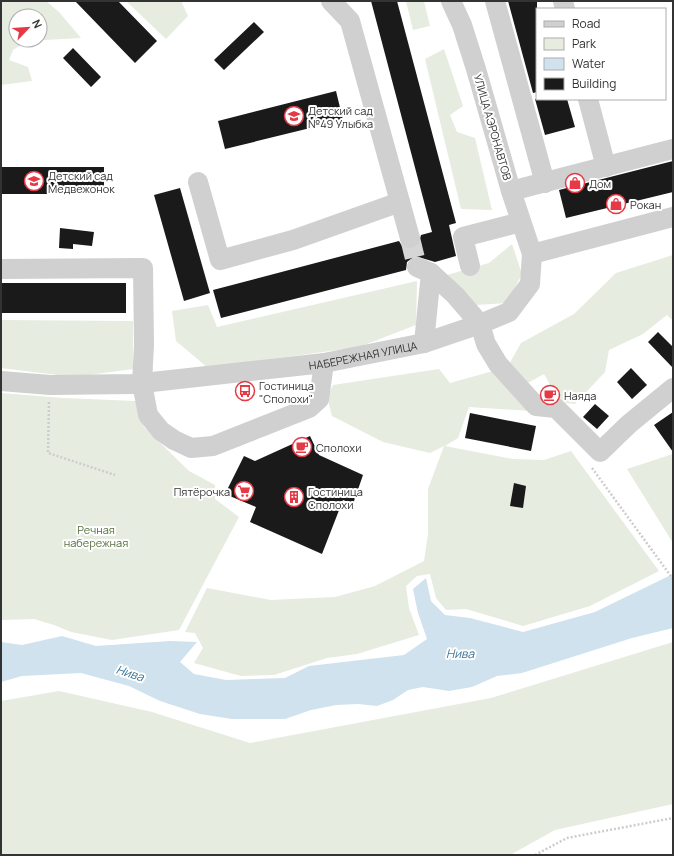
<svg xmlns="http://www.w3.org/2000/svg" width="674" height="856" viewBox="0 0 674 856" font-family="Manrope,sans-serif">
<rect width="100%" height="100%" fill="#fff"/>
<path fill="#e6ecdf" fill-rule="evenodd" d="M1,1H46L59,12L81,38L27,41L13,50L9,60L28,67L32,81L1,85ZM16,16H40V40H16Z
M126,1H181L188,16L166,39Z
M406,1H424L430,26L413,30Z
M444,49L463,106L450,115L457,132L475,138L492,210L461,209L425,59Z
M512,244L522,274L507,303L476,305L447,275L489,263Z
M673,255V321L667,315L643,334L609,350L605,372L575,404L560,402L544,374L526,384L508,366L521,343L574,314L616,273Z
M417,281L416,325L359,347L208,368L176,341L172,311L208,305L217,327Z
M1,320L133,321V369L74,377L1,368Z
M439,369L450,383L493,371L531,411L469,407L458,438L445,446L513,459L544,460L571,451L659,571L590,606L523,626L466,609L446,610L436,598L430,574L417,576L406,586L409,608L419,635L357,654L327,658L274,675L241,676L194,663L203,648L195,633L185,632L207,588L271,600L335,597L375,586L424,561L428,534V489L444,446L430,453L383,442L332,416L327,397L333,385Z
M1,393L63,398L136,401L144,427L189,471L215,485V499L239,517L179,630L112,640L71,632L54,625L34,619L1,620Z
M673,454V543L627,469Z
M673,642V804L555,830L510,855H1V701L59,691L152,712L250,743L491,698Z"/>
<path fill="#cfe2ee" d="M673,574V628L632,638L522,673L497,676L472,687L449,691L423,687L408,690L393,700L377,706L358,704L336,705L311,710L285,719H232L200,714L160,701L129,686L81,673L22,676L1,682V642L22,645L62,636L96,646L170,641L197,642L180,662L194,674L226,680L285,678L309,666L404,655L427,639L418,613L413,589L426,578L431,601L445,615L470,618L523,632L595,612Z"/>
<path fill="#1a1a1a" d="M75,1H118L157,41L135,63Z
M371,1H397L456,223L449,225L456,256L435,262L415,256L407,262L406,270L221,318L213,290L399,241L402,246L413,249L418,246L421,235L432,232Z
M508,1H537V92L533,93Z
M254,22L264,32L224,70L214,60Z
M73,48L101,77L91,87L63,58Z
M336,91L343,120L225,149L218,121Z
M535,99H567L575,127L545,135Z
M673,161V192L566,218L559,190Z
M1,167H104V194H1Z
M180,188L210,293L184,301L154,195Z
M60,228L94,232L92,246L73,244V249L59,248Z
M1,283H126V313H1Z
M658,332L673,347V368L648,342Z
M631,368L647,385L632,399L617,382Z
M595,404L609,416L597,429L583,417Z
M673,412V452L654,425Z
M470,413L536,426L531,451L465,438Z
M310,436L319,455L363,475L353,504L343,500L322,554L250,522L256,507L225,494L244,456L255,461Z
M514,483L526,486L523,508L510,506Z"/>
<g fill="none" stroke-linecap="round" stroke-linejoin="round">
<path stroke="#d6d6d6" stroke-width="20" stroke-dasharray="20 10" stroke-linecap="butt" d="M410,238L417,267"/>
<path stroke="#cdcdcd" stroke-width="2.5" stroke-dasharray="2 2" stroke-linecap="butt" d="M49,402L48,453L115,475
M592,468L673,579
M535,855L567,838L673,818"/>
<g stroke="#d0d0d0" stroke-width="20">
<path d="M331,1L350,21L410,238"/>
<path d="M495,1L545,183"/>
<path d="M563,1L565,9"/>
<path d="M588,99L606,167"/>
<path d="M198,182L220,260L293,240L400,202"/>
<path d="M511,191L673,149"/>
<path d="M532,254L673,217"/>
<path d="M470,266L463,237L521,222"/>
<path d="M417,267L431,273L455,295L480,324L486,344L498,364L536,406L556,408L600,452L629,424L673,388"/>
<path d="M1,269L143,268L144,345L142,383L148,415L161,431L174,440L191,448L213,446L309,408L319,399L324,363"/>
<path d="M424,343L431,273"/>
<path id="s1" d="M1,381L50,385L134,384L324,363L424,343L480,324L509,312L530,284L532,254L511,191L476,69L462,25L451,1"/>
</g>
</g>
<defs>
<g id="school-ring" transform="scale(1)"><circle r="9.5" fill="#fff" stroke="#e63946" stroke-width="1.5"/><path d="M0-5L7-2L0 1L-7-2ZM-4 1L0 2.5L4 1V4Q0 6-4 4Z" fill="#e63946"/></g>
<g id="shop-ring" transform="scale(1)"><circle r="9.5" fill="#fff" stroke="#e63946" stroke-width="1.5"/><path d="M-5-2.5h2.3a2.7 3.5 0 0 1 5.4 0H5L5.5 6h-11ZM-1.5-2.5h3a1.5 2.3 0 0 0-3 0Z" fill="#e63946"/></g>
<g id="bus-ring" transform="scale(1)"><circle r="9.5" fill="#fff" stroke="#e63946" stroke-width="1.5"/><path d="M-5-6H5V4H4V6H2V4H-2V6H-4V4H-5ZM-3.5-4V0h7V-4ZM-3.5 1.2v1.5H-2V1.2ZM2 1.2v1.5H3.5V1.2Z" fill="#e63946"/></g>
<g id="cafe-ring" transform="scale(1)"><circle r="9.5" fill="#fff" stroke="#e63946" stroke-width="1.5"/><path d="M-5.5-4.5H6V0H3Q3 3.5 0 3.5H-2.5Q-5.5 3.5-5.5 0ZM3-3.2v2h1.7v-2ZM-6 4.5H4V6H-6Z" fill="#e63946"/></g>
<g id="supermarket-ring" transform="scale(1)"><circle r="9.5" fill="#fff" stroke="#e63946" stroke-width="1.5"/><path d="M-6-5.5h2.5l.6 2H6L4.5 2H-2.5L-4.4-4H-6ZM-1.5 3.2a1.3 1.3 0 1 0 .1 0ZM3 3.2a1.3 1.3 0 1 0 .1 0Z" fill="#e63946"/></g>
<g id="building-ring" transform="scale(1)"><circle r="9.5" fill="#fff" stroke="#e63946" stroke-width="1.5"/><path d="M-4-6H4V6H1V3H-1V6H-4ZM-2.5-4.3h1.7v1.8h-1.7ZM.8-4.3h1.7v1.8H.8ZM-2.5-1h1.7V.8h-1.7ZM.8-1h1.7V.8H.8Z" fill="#e63946"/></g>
</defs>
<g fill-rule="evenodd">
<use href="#school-ring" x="294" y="116"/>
<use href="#school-ring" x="34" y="181"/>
<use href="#shop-ring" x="575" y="183"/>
<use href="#shop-ring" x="616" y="204"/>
<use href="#bus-ring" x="245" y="391"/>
<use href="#cafe-ring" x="550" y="395"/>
<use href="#cafe-ring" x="302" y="447"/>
<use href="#supermarket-ring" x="244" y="491"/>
<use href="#building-ring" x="294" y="497"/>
</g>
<g text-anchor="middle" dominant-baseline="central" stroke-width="4" stroke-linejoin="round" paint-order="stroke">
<g font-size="11" fill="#333" stroke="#fff" text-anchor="start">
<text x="308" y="110">Детский сад<tspan x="308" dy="13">№49 Улыбка</tspan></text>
<text x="48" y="175">Детский сад<tspan x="48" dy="13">Медвежонок</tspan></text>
<text x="589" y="183">Дом</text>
<text x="630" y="204">Рокан</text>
<text x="259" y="385">Гостиница<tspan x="259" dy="13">"Сполохи"</tspan></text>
<text x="564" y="395">Наяда</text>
<text x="316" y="447">Сполохи</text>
<text x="230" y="491" text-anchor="end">Пятёрочка</text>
<text x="308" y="491">Гостиница<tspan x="308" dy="13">Сполохи</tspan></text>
</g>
<g font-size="11" fill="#333" stroke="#fff">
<text transform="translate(493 127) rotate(74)">УЛИЦА АЭРОНАВТОВ</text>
<text stroke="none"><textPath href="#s1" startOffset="364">НАБЕРЕЖНАЯ УЛИЦА</textPath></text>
</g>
<g font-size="11" fill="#56703f" stroke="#fff">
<text x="96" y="529">Речная<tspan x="96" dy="13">набережная</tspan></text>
</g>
<g font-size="12" font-style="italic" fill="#3f7597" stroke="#fff">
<text x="460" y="653">Нива</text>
<text transform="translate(130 673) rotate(18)">Нива</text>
</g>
</g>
<rect width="674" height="856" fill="none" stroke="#333333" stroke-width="4"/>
<rect x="536" y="8" width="130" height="92" fill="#ffffff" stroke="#adadad"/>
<rect x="544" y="21" width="20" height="6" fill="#d0d0d0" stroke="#adadad"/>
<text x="572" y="28" font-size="12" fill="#333333">Road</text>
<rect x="544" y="38" width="20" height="12" fill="#e6ecdf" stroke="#adadad"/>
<text x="572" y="48" font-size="12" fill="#333333">Park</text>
<rect x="544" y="58" width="20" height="12" fill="#cfe2ee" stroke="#adadad"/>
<text x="572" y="68" font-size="12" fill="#333333">Water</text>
<rect x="544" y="78" width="20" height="12" fill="#1a1a1a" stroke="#adadad"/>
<text x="572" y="88" font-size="12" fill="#333333">Building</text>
<g transform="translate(28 28) rotate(65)"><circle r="19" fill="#ffffff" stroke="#adadad"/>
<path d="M0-3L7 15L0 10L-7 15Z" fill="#e63946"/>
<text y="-6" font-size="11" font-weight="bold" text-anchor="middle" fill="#333333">N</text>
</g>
</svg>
